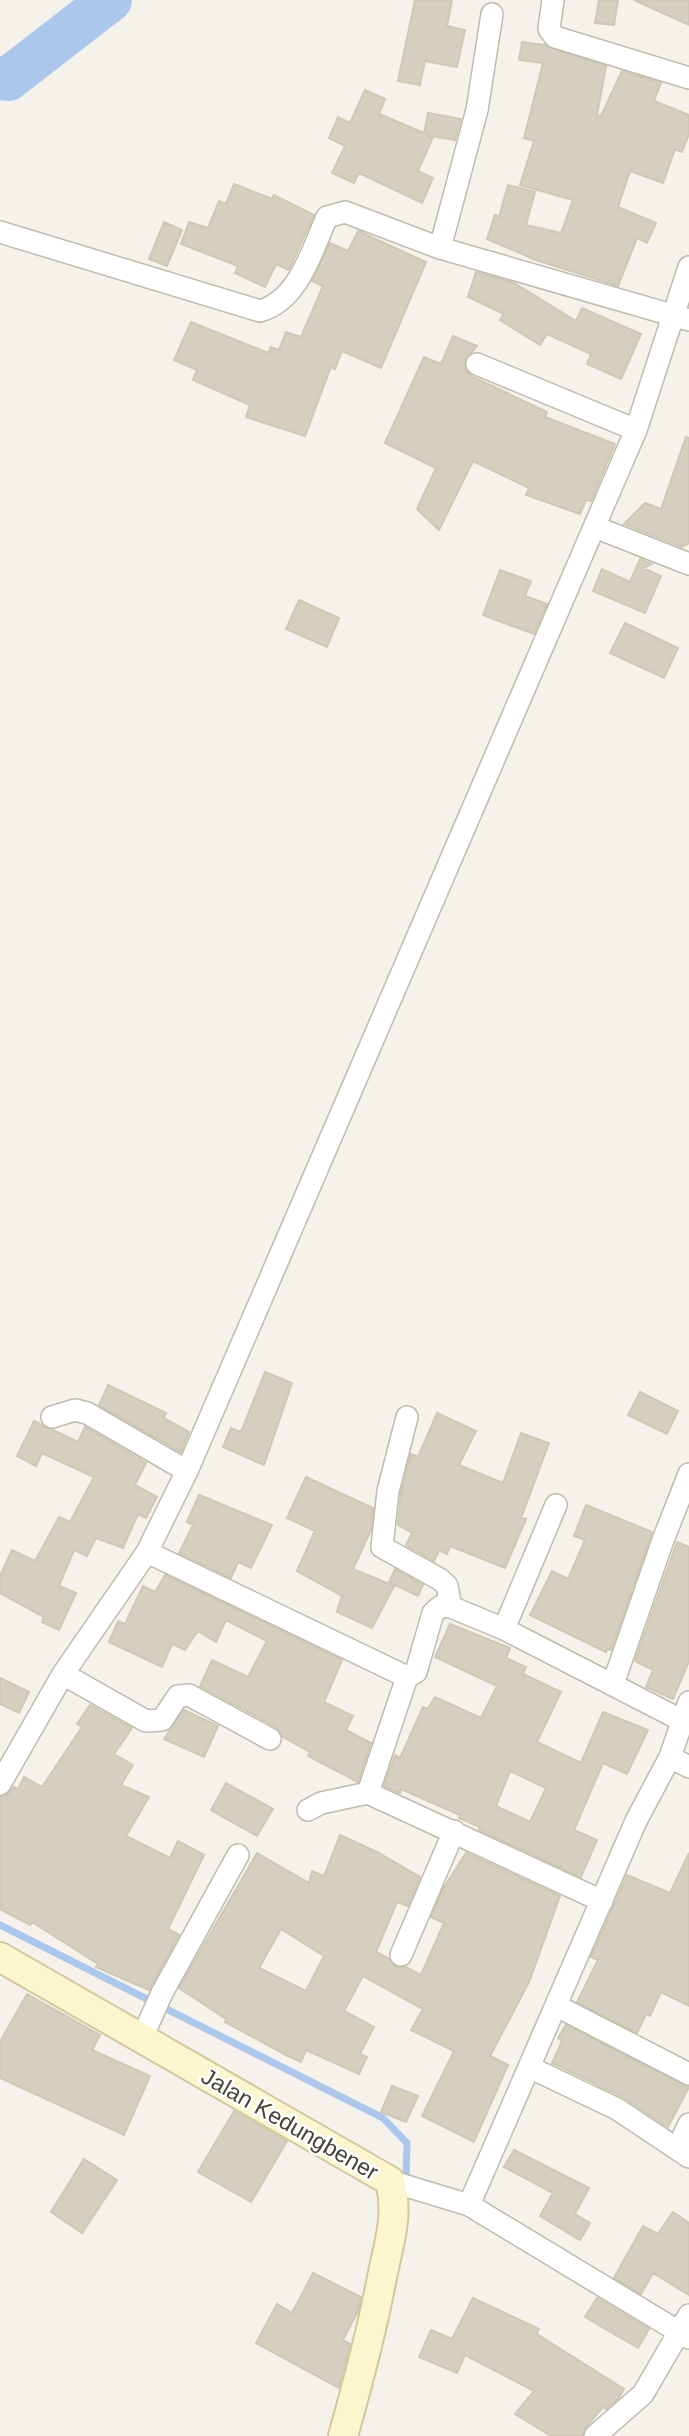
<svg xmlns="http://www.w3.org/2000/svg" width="689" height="2436" viewBox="0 0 689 2436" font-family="Helvetica,sans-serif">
<rect width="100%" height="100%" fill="#f4f2ea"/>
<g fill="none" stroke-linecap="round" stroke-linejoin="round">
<path stroke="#abc8ec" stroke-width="7" d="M0,1925L383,2118L407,2143L405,2210"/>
<path stroke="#abc8ec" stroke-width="44" d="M0,78L8,79L110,0"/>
</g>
<path fill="#d5cfc0" stroke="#cfc8b4" stroke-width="2" fill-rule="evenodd" d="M415,0H452L447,26L465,30L457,67L425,61L420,85L398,81Z
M599,0H618L614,25L595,23Z
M634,0H689V25Z
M522,42L544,45L606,66L597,115L601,116L622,71L661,83L654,101L689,115V134L682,152L675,149L663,183L630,171L618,207L656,223L647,243L637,238L618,286L536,260L487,239L495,215L499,217L508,185L535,192L526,225L561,233L573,200L520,185L534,141L524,138L543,63L519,60Z
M365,90L385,99L379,114L424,133L428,113L461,119L455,140L426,135L433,137L418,171L433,178L422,203L359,173L354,183L332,173L345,146L329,138L338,117L350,123Z
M234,184L272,199L274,195L314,215L289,270L276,264L265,287L235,273L238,266L181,244L189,222L208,228L219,201L226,204Z
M164,222L182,230L167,266L149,259Z
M358,231L426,262L381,368L342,351L335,369L331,367L305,436L246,417L250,405L193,380L197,370L174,360L191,322L268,353L271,347L279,350L286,332L301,337L323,286L312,281L330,243L348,251Z
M476,272L514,283L576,321L582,308L641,334L621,379L587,364L591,354L547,334L540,345L500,320L504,314L468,297Z
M453,336L477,346L465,360L466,371L471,376L547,412L545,417L615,444L591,501L586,500L580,514L526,495L529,488L473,461L439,530L417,509L436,468L385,443L424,357L441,364Z
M686,437L689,438V543L682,547L624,524L645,503L661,509Z
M640,559L652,564L643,568L661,576L645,613L593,591L602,569L630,582Z
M500,570L531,581L525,596L547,604L534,634L483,615Z
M299,600L339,618L327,647L286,629Z
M625,623L678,648L664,678L610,653Z
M265,1372L292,1383L264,1465L223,1447L231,1428L241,1432Z
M108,1385L166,1413L164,1418L189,1432L181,1452L99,1405Z
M640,1392L678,1411L667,1434L628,1415Z
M437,1413L476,1431L459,1465L503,1483L521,1433L549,1443L521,1518L526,1519L505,1568L450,1546L447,1554L439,1550L434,1561L406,1545L412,1533L398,1525L401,1493L411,1454L418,1457Z
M34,1421L78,1442L85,1427L146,1463L135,1485L157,1497L146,1518L138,1514L123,1548L96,1538L87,1556L74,1550L59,1586L76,1593L59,1630L42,1622L44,1617L0,1593V1576L12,1550L35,1561L59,1517L70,1522L94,1477L42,1453L36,1466L17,1456Z
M306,1477L373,1508L371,1530L353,1569L394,1586L372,1628L337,1612L342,1596L297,1571L315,1531L287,1518Z
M199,1495L272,1525L251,1568L238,1562L231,1578L179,1553L193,1525L187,1522Z
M586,1505L652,1532L611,1650L607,1649L606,1652L530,1615L552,1571L568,1579L585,1540L574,1536Z
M677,1542L689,1547V1661L673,1699L646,1687L653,1670L635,1661Z
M395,1569L423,1585L418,1596L389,1582Z
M165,1575L342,1660L324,1702L353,1716L346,1730L371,1743L358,1782L308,1756L310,1752L283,1737L276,1727L200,1686L212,1660L248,1677L267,1641L226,1620L216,1642L198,1631L185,1650L172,1644L162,1667L109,1642L118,1621L125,1624L143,1586L155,1592Z
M450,1624L510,1648L506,1658L526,1667L523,1674L561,1692L537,1742L581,1763L603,1712L648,1730L627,1774L603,1763L574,1830L597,1840L581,1877L479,1830L480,1827L459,1818L460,1815L401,1789L400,1793L384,1786L395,1755L400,1758L423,1707L428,1709L435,1697L481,1718L497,1686L435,1657ZM510,1771L546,1788L530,1822L496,1806Z
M0,1678L29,1692L19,1713L0,1704Z
M90,1705L132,1728L114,1754L133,1765L121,1785L149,1797L126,1836L170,1858L178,1841L204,1855L168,1929L179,1935L149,1990L96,1967L98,1964L32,1922L30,1925L0,1909V1797L7,1795L14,1787L18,1789L24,1777L42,1787L82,1727L77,1724Z
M184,1710L218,1726L204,1757L164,1739Z
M226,1783L273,1809L257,1836L211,1810Z
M340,1835L377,1852L420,1877L408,1906L397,1902L376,1952L388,1958L395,1967H406L421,1975L444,1923L431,1917L443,1889L466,1853L560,1896L529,1982L490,2056L508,2065L474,2142L422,2116L454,2051L411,2030L423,2009L363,1976L344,2011L374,2027L360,2054L367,2057L359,2074L306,2050L301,2062L286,2055L225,2022L226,2019L179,1988L257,1853L309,1883L312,1871L324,1876ZM281,1929L324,1956L306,1991L259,1968Z
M689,1853V2006L661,1992L650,2016L646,2014L637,2033L577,2002L598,1960L591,1957L627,1875L670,1893Z
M27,1994L100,2035L92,2050L150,2076L124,2135L0,2078V2042Z
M566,2025L689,2087L668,2127L623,2097L552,2063L562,2041L558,2038Z
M392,2086L418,2096L406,2122L381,2112Z
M234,2111L287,2141L251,2202L198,2172Z
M514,2150L589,2188L575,2214L590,2223L580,2240L540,2216L553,2193L504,2167Z
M84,2159L117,2180L82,2233L51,2212Z
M673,2212L689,2223V2295L653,2273L641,2294L614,2278L643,2226L658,2234Z
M313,2273L361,2297L358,2311L343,2340L350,2344L339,2388L256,2343L277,2304L292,2313Z
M473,2298L539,2329L537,2334L624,2389L618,2399L606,2409L603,2407L586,2427L582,2436H551L515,2414L534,2391L465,2355L457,2373L419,2357L431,2330L452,2339Z
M597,2298L649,2329L638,2348L585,2317Z"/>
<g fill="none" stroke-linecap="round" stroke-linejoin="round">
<g stroke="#bfbbad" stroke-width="24">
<path id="street" d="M553,0L549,29L555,37L689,78
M0,232L260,311C299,300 312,250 327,217L345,212L440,248L689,320
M440,248L477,110L492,14
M477,364L636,430
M595,527L689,564
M52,1417L75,1410L87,1413L187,1471
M407,1417L388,1491L382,1547L441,1580L447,1586L451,1607
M147,1552L407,1677L416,1672L433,1613L441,1606L451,1607L504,1629L681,1720
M504,1629L556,1505
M63,1674L146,1721L162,1720L178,1696L189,1695L270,1739
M613,1684L663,1540L689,1474
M670,1757L689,1767
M0,1784L63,1674L147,1552L187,1471L636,430L689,267
M368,1793L407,1677
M308,1810L321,1803L368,1793L602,1901
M401,1955L454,1831
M557,2006L689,2074
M141,2040L162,1993L238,1855
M529,2067L617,2109L689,2157
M677,2149L689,2124
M390,2181L469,2205L689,2338
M469,2205L636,1821L670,1757L689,1702
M595,2436L643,2394L689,2315"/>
</g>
<g stroke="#d0c99d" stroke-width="32">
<path id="secondary" d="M0,1957L390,2181C399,2215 389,2243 382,2277C372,2331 358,2383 343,2436"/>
</g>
<use href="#street" stroke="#fff" stroke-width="21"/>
<use href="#secondary" stroke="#fbf6cd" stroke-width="28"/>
</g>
<g text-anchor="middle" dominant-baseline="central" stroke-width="5" stroke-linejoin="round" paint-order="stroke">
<g font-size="23" fill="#474338" stroke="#fff">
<text transform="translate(290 2124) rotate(30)">Jalan Kedungbener</text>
</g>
</g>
</svg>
